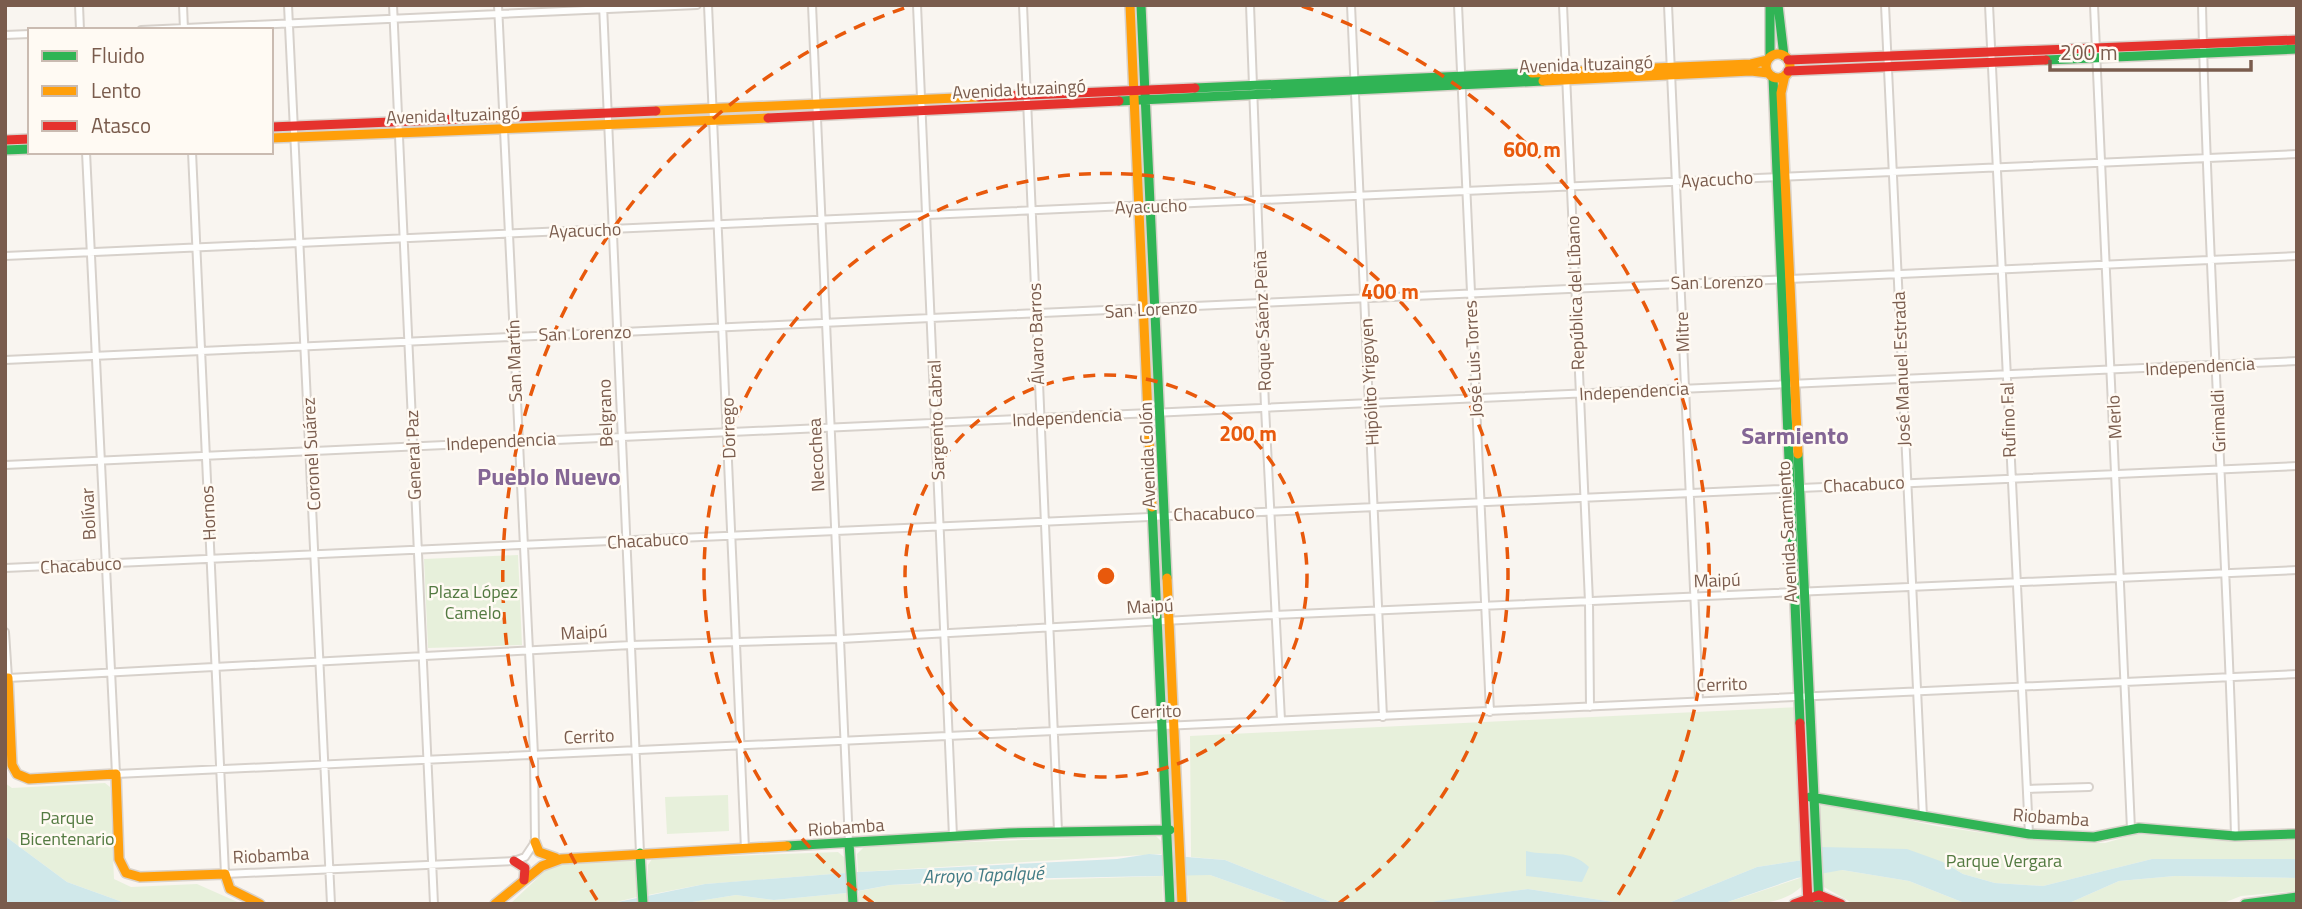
<svg xmlns="http://www.w3.org/2000/svg" width="2302" height="909" viewBox="0 0 2302 909" font-family="'Titillium Web',sans-serif">
<rect width="100%" height="100%" fill="#f9f5f0"/>
<path fill="#e7f0db" d="M518,555L522,645L428,648L424,559Z
M1801,707L1803,860L1757,867L1666,904H1627L1528,889L1424,904H1336L1225,860L1191,857L1190,736Z
M5,783L12,788L105,783L110,787L114,879L131,887L197,884L242,904H128L67,882L5,836Z
M728,795L729,831L667,834L665,797Z
M1824,802L1936,826L2031,840L2105,843L2136,834L2225,841L2297,838V859H2152L2043,886L1995,883L1963,874L1943,862L1821,847L1819,807Z
M1155,835L1161,841V854L858,872L857,854L865,846Z
M838,852L845,858L846,873L705,884L648,895V865L652,859Z
M632,860L636,864L637,897L608,904H510L545,871L557,864Z
M1842,870L1909,881L1967,904H1854L1824,887L1822,871Z
M1187,875H1210L1292,904H1189Z
M1162,876L1163,904H859V891L890,885Z
M2175,876L2297,878V891L2241,896L2221,904H2067L2119,881Z
M1803,877L1804,884C1783,907 1750,904 1722,904Z
M847,893L848,904H680L736,895L774,900Z"/>
<path fill="#d0e8ea" d="M5,836L67,882L128,904H5Z
M1821,847L1907,849L1943,862L1963,874L1995,883L2043,886L2152,859H2297V878L2175,876L2119,881L2067,904H1967L1909,881L1842,870L1797,878L1722,904H1666L1757,867L1803,860Z
M1526,851C1551,857 1569,848 1589,867L1582,882L1526,876Z
M1149,854L1225,860L1336,904H1292L1210,875L1007,879L890,885L847,893L774,900L736,895L680,904H608L705,884L858,872L1117,859Z
M1528,889L1627,904H1424L1437,901Z"/>
<g fill="none" stroke-linecap="round" stroke-linejoin="round">
<g stroke="#d7d1cb" stroke-width="10">
<path id="street" d="M79,5L80,30
M183,5L184,30
M288,5L331,904
M393,5L434,904
M603,5L640,853
M708,5L745,849
M812,5L849,843
M917,5L953,836
M1023,5L1058,831
M1250,5L1265,407L1281,720
M1351,5L1383,717
M1458,5L1490,712
M1563,5L1589,602L1590,707
M1668,5L1699,701
M1885,5L1923,817
M1989,5L2029,834
M2094,5L2131,829
M2202,5C2208,282 2228,559 2235,836
M141,30L697,5
M5,35L30,34
M86,152L116,774L2297,674
M192,152L225,874L514,861L525,857L535,842L534,755L498,5
M5,256L2297,154
M5,360L2297,256
M5,465L2297,361
M5,568L2297,466
M5,632L8,678L631,645L841,639L1274,615L2297,570
M2027,789L2089,787"/>
</g>
<g stroke="#d9d2cb" stroke-width="12">
<path id="fast" d="M1141,5L1167,578
M1770,5V57
M1778,5L1784,56
M2046,60L2297,49
M1773,77L1800,723
M1195,88L1532,73
M1119,101L1543,81
M5,150L30,149
M1798,454L1819,904
M1152,507L1170,904
M1810,797L2029,834L2094,837L2139,828L2235,836L2297,834
M849,843L853,904
M787,846L1009,833L1170,830
M640,853L643,904
M2245,904L2297,897"/>
</g>
<g stroke="#d9d2cb" stroke-width="12">
<path id="slow" d="M1130,5L1152,507
M1766 66a12 12 0 1 1 24 0a12 12 0 1 1-24 0Z
M1532,73L1751,64L1768,60
M1785,75L1781,93L1798,454
M1543,81L1751,71L1768,73
M656,111L979,97
M271,138L768,118
M1167,578L1182,904
M5,678H8L12,765L17,774L29,779L116,774L119,859L126,873L140,877L225,874L230,889L260,904
M535,842L539,852L556,858
M495,904L542,866L561,859L787,846"/>
</g>
<g stroke="#d9d2cb" stroke-width="12">
<path id="jam" d="M1788,60L2297,40
M1788,71L2046,60
M979,97L1195,88
M768,118L1119,101
M271,127L656,111
M5,140L30,139
M1800,723L1808,904
M514,861L525,868L524,880
M1794,904L1819,895L1841,904"/>
</g>
<use href="#street" stroke="#fefefd" stroke-width="6"/>
<use href="#fast" stroke="#30b455" stroke-width="9"/>
<use href="#slow" stroke="#ff9f0a" stroke-width="9"/>
<use href="#jam" stroke="#e5322d" stroke-width="9"/>
</g>
<g fill="none" stroke="#e8590c" stroke-width="3.5" stroke-dasharray="12 9">
<circle cx="1106" cy="576" r="201"/>
<path d="M873 903A402 402 0 1 1 1339 903"/>
<path d="M597 900A603 603 0 0 1 910 6M1302 6A603 603 0 0 1 1615 900"/>
</g>
<g text-anchor="middle" dominant-baseline="central" stroke-width="5" stroke-linejoin="round" paint-order="stroke">
<g font-size="18" fill="#7a5c4d" stroke="#fffaf3">
<text transform="translate(1586 64) rotate(-2)">Avenida Ituzaingó</text>
<text transform="translate(1019 89) rotate(-3)">Avenida Ituzaingó</text>
<text transform="translate(453 115) rotate(-2)">Avenida Ituzaingó</text>
<text transform="translate(1717 179) rotate(-3)">Ayacucho</text>
<text transform="translate(1151 206) rotate(-2)">Ayacucho</text>
<text transform="translate(585 230) rotate(-2)">Ayacucho</text>
<text transform="translate(1717 282) rotate(-1)">San Lorenzo</text>
<text transform="translate(1575 293) rotate(-92)">República del Líbano</text>
<text transform="translate(1151 309) rotate(-3)">San Lorenzo</text>
<text transform="translate(1262 321) rotate(-92)">Roque Sáenz Peña</text>
<text transform="translate(1682 332) rotate(-92)">Mitre</text>
<text transform="translate(585 333) rotate(-2)">San Lorenzo</text>
<text transform="translate(1036 334) rotate(-92)">Álvaro Barros</text>
<text transform="translate(1473 359) rotate(-93)">José Luis Torres</text>
<text transform="translate(514 361) rotate(-92)">San Martín</text>
<text transform="translate(2200 366) rotate(-3)">Independencia</text>
<text transform="translate(1901 369) rotate(-92)">José Manuel Estrada</text>
<text transform="translate(1369 382) rotate(-93)">Hipólito Yrigoyen</text>
<text transform="translate(1634 391) rotate(-3)">Independencia</text>
<text transform="translate(605 413) rotate(-92)">Belgrano</text>
<text transform="translate(1067 417) rotate(-3)">Independencia</text>
<text transform="translate(2114 417) rotate(-93)">Merlo</text>
<text transform="translate(936 420) rotate(-92)">Sargento Cabral</text>
<text transform="translate(2008 420) rotate(-92)">Rufino Fal</text>
<text transform="translate(2218 421) rotate(-92)">Grimaldi</text>
<text transform="translate(728 428) rotate(-92)">Dorrego</text>
<text transform="translate(501 441) rotate(-3)">Independencia</text>
<text transform="translate(311 454) rotate(-93)">Coronel Suárez</text>
<text transform="translate(413 455) rotate(-92)">General Paz</text>
<text transform="translate(816 455) rotate(-93)">Necochea</text>
<text transform="translate(1147 455) rotate(-92)">Avenida Colón</text>
<text transform="translate(1864 484) rotate(-3)">Chacabuco</text>
<text transform="translate(208 513) rotate(-93)">Hornos</text>
<text transform="translate(1214 513) rotate(-2)">Chacabuco</text>
<text transform="translate(88 514) rotate(-93)">Bolívar</text>
<text transform="translate(1787 532) rotate(-93)">Avenida Sarmiento</text>
<text transform="translate(648 540) rotate(-3)">Chacabuco</text>
<text transform="translate(81 565) rotate(-3)">Chacabuco</text>
<text transform="translate(1717 580) rotate(-2)">Maipú</text>
<text transform="translate(1150 606) rotate(-3)">Maipú</text>
<text transform="translate(584 632) rotate(-3)">Maipú</text>
<text transform="translate(1722 684) rotate(-2)">Cerrito</text>
<text transform="translate(1156 711) rotate(-2)">Cerrito</text>
<text transform="translate(589 736) rotate(-3)">Cerrito</text>
<text transform="translate(2051 817) rotate(4)">Riobamba</text>
<text transform="translate(846 827) rotate(-4)">Riobamba</text>
<text transform="translate(271 855) rotate(-3)">Riobamba</text>
</g>
<g font-size="18" fill="#537a41" stroke="#fffaf3">
<text x="473" y="591">Plaza López<tspan x="473" dy="21">Camelo</tspan></text>
<text x="67" y="817">Parque<tspan x="67" dy="21">Bicentenario</tspan></text>
<text x="2004" y="860">Parque Vergara</text>
</g>
<g font-size="19" font-style="italic" fill="#437c86" stroke="#fffaf3">
<text transform="translate(983 874) rotate(-2)">Arroyo Tapalqué</text>
</g>
<g font-size="24" font-weight="bold" fill="#846695" stroke="#fffaf3">
<text x="1795" y="435">Sarmiento</text>
<text x="549" y="476">Pueblo Nuevo</text>
</g>
</g>
<circle cx="1106" cy="576" r="10" fill="#e8590c" stroke="#fffaf3" stroke-width="3.5"/>
<g font-size="21" text-anchor="middle" font-weight="bold" fill="#e8590c" stroke="#fffaf3" stroke-width="5" stroke-linejoin="round" paint-order="stroke">
<text x="1532" y="157">600 m</text>
<text x="1390" y="299">400 m</text>
<text x="1248" y="441">200 m</text>
</g>
<rect width="2302" height="909" fill="none" stroke="#7a5c4d" stroke-width="14"/>
<rect x="28" y="28" width="245" height="126" fill="#fffaf3" stroke="#cabbb1" stroke-width="2"/>
<rect x="42" y="51" width="35" height="10" fill="#30b455" stroke="#cabbb1" stroke-width="2"/>
<text x="91" y="63" font-size="21" fill="#7a5c4d">Fluido</text>
<rect x="42" y="86" width="35" height="10" fill="#ff9f0a" stroke="#cabbb1" stroke-width="2"/>
<text x="91" y="98" font-size="21" fill="#7a5c4d">Lento</text>
<rect x="42" y="121" width="35" height="10" fill="#e5322d" stroke="#cabbb1" stroke-width="2"/>
<text x="91" y="133" font-size="21" fill="#7a5c4d">Atasco</text>
<path d="M2050 60v10h201v-10" fill="none" stroke="#7a5c4d" stroke-width="3.5"/>
<text x="2060" y="60" font-size="21" fill="#7a5c4d" stroke="#fffaf3" stroke-width="5" paint-order="stroke">200 m</text>
</svg>
